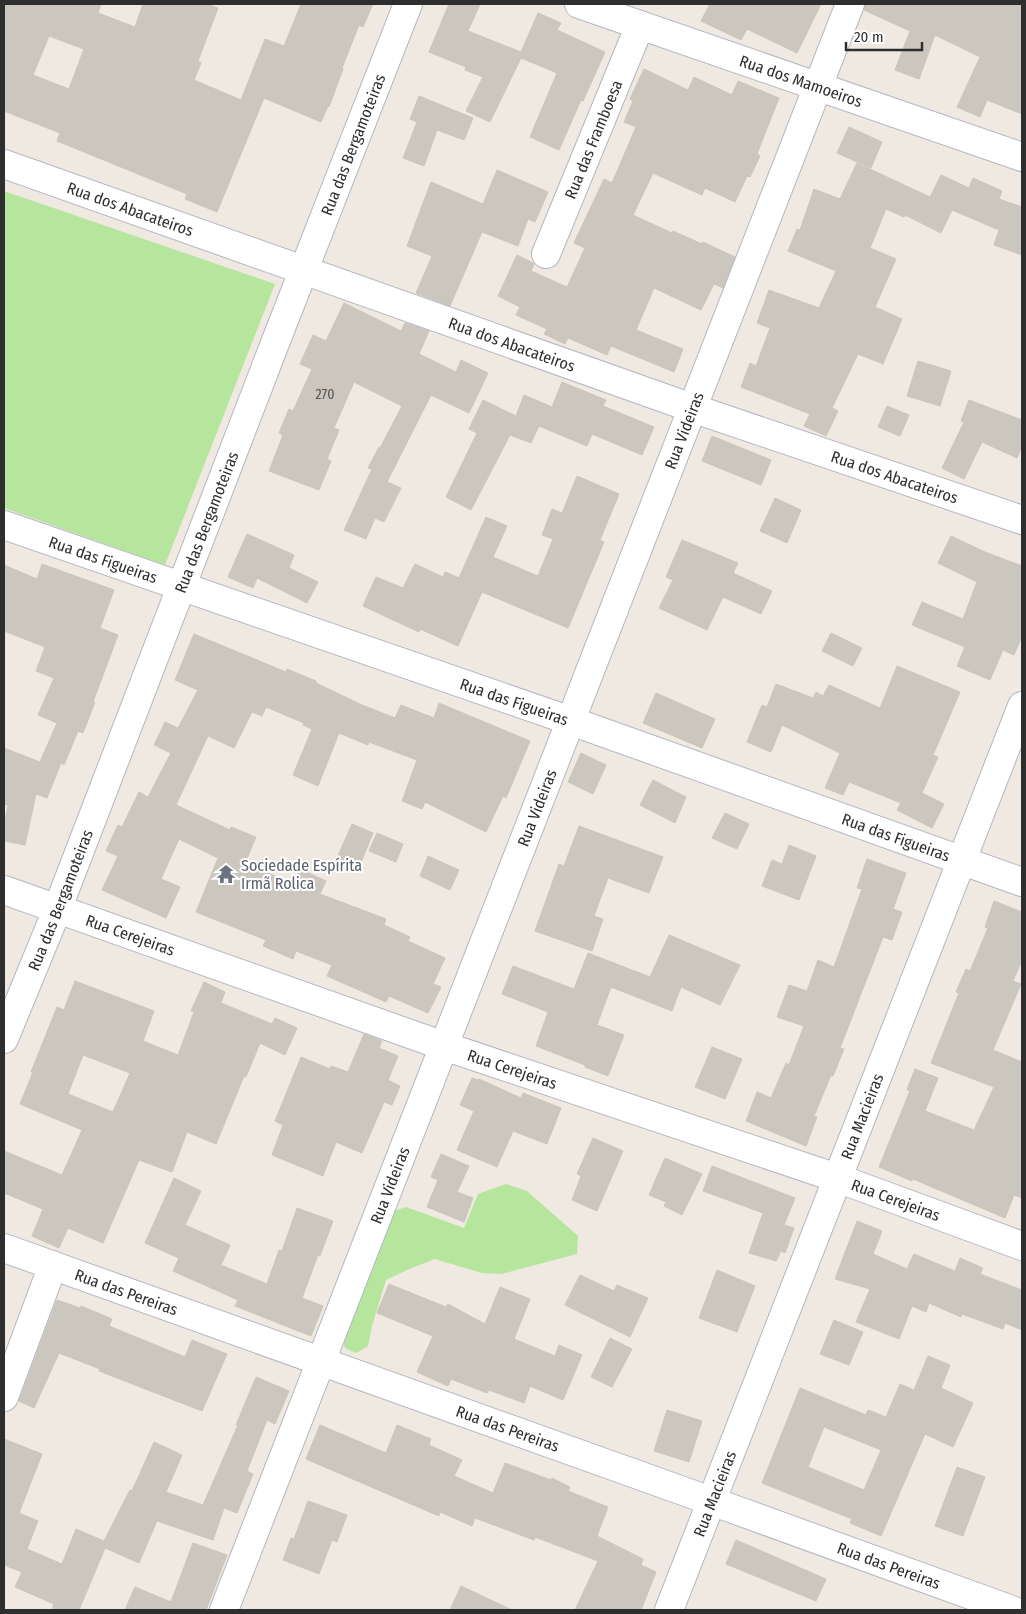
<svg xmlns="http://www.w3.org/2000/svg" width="1026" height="1614" viewBox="0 0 1026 1614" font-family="'Fira Sans Condensed',sans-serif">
<rect width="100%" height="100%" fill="#efe9e1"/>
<path fill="#b6e59e" d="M4,191L275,284L165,565L4,508Z
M506,1184L527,1191L578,1236L577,1254L501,1274L482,1273L435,1259L409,1269L386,1280L372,1326L368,1346L356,1353L345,1348L342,1339L394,1211L406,1207L464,1228L478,1194Z"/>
<path fill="#cbc7bf" stroke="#cbc5ba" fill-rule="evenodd" d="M4,4H101L98,13L135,27L143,4H207L218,8L198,61L201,63L194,80L241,100L265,39L284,46L301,4H373L363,27L359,25L342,68L343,69L329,107L328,106L321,122L264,98L217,212L185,199L187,194L57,141L60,133L4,111ZM49,36L84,49L69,89L33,75Z
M449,4H480L468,31L521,52L538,13L561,23L557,30L605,52L583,101L581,100L559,150L530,137L557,73L521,58L490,122L466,111L483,77L465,70L466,67L429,52Z
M710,4H821L797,53L747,29L741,40L701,21Z
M865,4H1022V114L987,100L980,117L957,107L980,57L935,35L919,79L895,70L910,31L864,10Z
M644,69L688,90L694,77L732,95L738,81L779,98L757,154L760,156L750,177L747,176L735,202L705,188L702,195L653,173L633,215L672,233L673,231L702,244L703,242L735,257L723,288L714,284L701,310L654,288L636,330L683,349L674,372L611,346L607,355L568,338L565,344L544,334L547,329L516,315L520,307L498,296L517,255L533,263L534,264L531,271L567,287L585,248L574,243L604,179L612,183L636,127L624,122L633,101L630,99Z
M419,96L473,118L464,140L437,130L424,166L403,158L417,122L410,119Z
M849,127L882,142L871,168L837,153Z
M857,163L930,197L941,175L969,188L973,178L1002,191L999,199L1022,207V255L994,245L999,230L952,210L941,233L905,215L904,217L886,209L870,248L896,259L875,307L902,319L883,364L858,354L832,408L838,411L826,436L804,426L810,414L741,387L750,363L756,366L770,328L757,323L769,290L819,308L836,271L788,251L797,229L800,230L814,189L840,199Z
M497,170L548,192L535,222L528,219L518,246L482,232L450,306L416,293L432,256L407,246L431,182L483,204Z
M344,303L401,331L405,323L429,331L419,354L456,372L461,360L488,373L469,413L431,395L387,482L401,488L384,522L375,518L366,539L344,530L372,469L368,468L379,447L380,448L402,406L354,382L334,428L339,430L327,459L331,461L319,490L269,471L283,435L279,433L289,409L293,411L312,369L300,364L313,335L326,341Z
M918,361L951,371L940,406L907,396Z
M562,382L606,400L603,406L654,427L642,455L592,434L587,446L539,426L531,443L510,435L471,510L446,497L477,433L469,429L483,400L516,416L524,395L552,407Z
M969,400L1022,420V446L1017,458L982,442L964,479L942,468L964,422L961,421Z
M887,406L909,415L900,436L878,427Z
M712,436L771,460L761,485L702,461Z
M577,476L619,494L600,540L604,542L568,628L482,592L458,646L420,629L419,632L363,606L376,577L403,588L415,564L443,577L445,572L459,578L486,517L507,526L493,557L538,576L553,539L542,535L552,509L562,513Z
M775,498L801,510L787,543L760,531Z
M247,534L294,555L289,568L318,582L307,603L257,578L253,588L228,577Z
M951,536L985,552L1022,566V636L1014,655L1003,650L990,680L957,666L965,647L912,625L922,602L963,619L977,582L938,563Z
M682,540L738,563L733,573L772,591L761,614L723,597L707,630L659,608L673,580L666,577Z
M42,564L114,590L100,628L118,635L93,702H95L83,733L78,731L64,765L61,763L47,798L36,794L25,845L4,841V826L8,805L4,804V748L40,762L57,723L38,715L54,678L36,671L45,647L4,631V565L37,579Z
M831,633L862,648L853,666L822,651Z
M194,634L286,672L287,669L316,681V683L362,705L395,718L401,705L434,718L439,703L530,741L506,798L503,796L486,832L425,802L422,809L402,801L417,760L369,742L368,745L339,733L318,786L293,775L312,729L303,725L304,723L266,707L262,716L252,712L234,748L208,736L176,805L230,830L231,827L256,837L245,863L293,884L300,869L326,881L320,894L386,919L384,925L410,937L408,941L445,958L433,984L441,987L428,1013L389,996L386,1002L327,976L332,965L296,951L293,959L263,946L266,940L196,912L218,858L179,839L161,879L180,887L166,918L102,890L118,856L106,851L118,825L122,827L139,792L148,797L171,753L154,745L165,722L178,728L198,690L175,680Z
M897,666L960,692L933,755L938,757L922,793L944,804L932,828L897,810L901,803L849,782L843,795L825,788L840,753L782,725L771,752L747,742L762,705L767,707L776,684L813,698L816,692L823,696L829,685L880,708Z
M656,693L715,719L702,748L643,723Z
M581,753L606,765L593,794L568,782Z
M653,780L686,797L675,823L640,805Z
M725,813L749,824L737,849L712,838Z
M352,824L373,833L359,867L337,858Z
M579,826L663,857L649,893L608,878L594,916L603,919L592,951L535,931L559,864L564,866Z
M377,833L403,844L396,862L369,851Z
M789,845L816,856L799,900L762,886L772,860L782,864Z
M428,856L459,870L450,890L420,876Z
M867,859L906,873L893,909L902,912L892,940L883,937L840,1048L844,1049L833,1076L831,1075L814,1116L817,1117L806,1146L746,1121L757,1092L771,1098L786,1063L789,1065L804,1026L777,1017L789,985L807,991L818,960L834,967L862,889L857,888Z
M994,901L1022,912V960L1013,981L1021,984L993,1050L1022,1062V1198L1014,1195L1005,1218L913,1179L912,1181L879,1167L910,1091L907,1090L915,1069L938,1078L925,1111L974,1130L994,1087L931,1063L959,993L956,992L966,969L970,971L988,928L985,927Z
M669,935L740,965L720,1005L681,987L672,1011L611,987L597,1025L624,1035L608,1076L585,1067V1065L536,1046L548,1012L502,994L513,966L574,989L588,953L650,977Z
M75,981L154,1011L143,1041L178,1055L194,1012L191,1011L204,982L225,992L221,1003L272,1024L275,1018L297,1028L285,1055L260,1043L246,1077L244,1076L216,1144L187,1132L172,1172L139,1160L103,1243L68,1228L59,1248L32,1236L43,1209L4,1193V1151L62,1175L82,1130L20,1104L33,1072H31L57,1007L64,1010ZM83,1055L130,1073L113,1112L68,1094Z
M364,1034L382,1041L379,1048L398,1056L388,1080L400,1086L392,1105L384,1102L362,1153L336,1142L323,1176L272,1155L283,1125L275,1121L301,1057L330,1069L331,1066L348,1072Z
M712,1047L742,1059L725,1099L695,1087Z
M472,1078L478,1080L479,1079L521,1098L523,1093L561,1108L547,1144L513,1131L497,1167L457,1150L474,1111L460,1105Z
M593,1138L623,1151L597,1211L572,1200L581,1176L577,1174Z
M441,1154L469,1166L457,1192L473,1198L464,1222L427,1207L438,1180L431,1177Z
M665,1158L702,1174L682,1215L664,1206L666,1202L649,1195Z
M712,1166L795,1198L784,1225L794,1228L785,1253L781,1251L776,1261L749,1253L763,1213L703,1191Z
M174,1178L201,1191L185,1225L230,1245L221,1265L267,1284L279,1250L282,1251L297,1208L333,1221L320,1256L318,1255L302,1298L323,1306L311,1336L235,1306L238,1300L173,1271L179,1258L145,1243Z
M857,1221L882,1231L873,1254L907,1269L914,1254L955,1271L960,1258L983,1268L980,1274L1022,1290V1330L1005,1323L1003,1329L962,1314L961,1317L929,1303L926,1312L912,1306L899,1339L856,1322L870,1289L835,1279Z
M717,1270L755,1286L737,1332L699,1318Z
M580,1275L614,1291L617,1285L648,1298L630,1337L565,1305Z
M389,1284L446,1307L448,1304L485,1324L500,1287L530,1299L514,1339L555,1356L559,1345L582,1355L563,1400L530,1386L524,1403L489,1390L487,1393L451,1379L448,1386L417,1372L433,1336L377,1313Z
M57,1300L80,1308L81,1306L112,1319L109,1326L185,1357L192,1340L227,1354L202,1411L99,1371L100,1369L59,1353L34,1408L19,1401Z
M834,1320L863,1332L849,1365L820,1354Z
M610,1338L632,1349L612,1387L591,1377Z
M928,1356L950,1365L941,1388L973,1403L953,1447L925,1434L881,1536L850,1523L852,1519L762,1483L800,1388L866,1415L868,1410L886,1417L900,1384L914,1390ZM824,1427L881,1450L864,1490L808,1467Z
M256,1377L289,1391L275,1424L267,1420L247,1471L253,1474L237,1513L224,1508L213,1540L157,1521L139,1563L105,1548L79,1610H52L54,1604L15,1587L22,1572L4,1565V1439L42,1454L19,1513L38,1521L27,1549L62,1564L76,1529L104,1541L130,1490L132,1491L154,1442L182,1455L166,1492L203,1505L238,1425H236Z
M667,1410L702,1421L689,1462L654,1451Z
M320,1425L386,1453L397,1425L431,1439L429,1445L462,1460L454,1476L493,1493L505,1463L551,1480L552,1478L570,1487L568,1491L608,1507L597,1536L643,1559L641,1565L656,1572L641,1610H575L598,1561L535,1537L534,1540L475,1518L472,1526L440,1512L439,1516L306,1459Z
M957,1467L985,1477L963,1536L935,1526Z
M308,1501L347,1515L337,1542L332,1540L319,1574L283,1560L291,1538L294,1539Z
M736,1540L826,1579L816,1601L726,1564Z
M193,1543L227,1555L206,1610H125L135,1587L171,1602Z
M461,1586L512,1610H450Z"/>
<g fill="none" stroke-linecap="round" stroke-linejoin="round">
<g stroke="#b4b7c1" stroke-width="30">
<g id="minor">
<path id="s1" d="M579,4L1022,157"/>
<path id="s2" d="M4,164L692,408L1022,520"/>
<path id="s3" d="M546,254L640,25"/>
<path id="s4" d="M4,525L571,721L1022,882"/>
<path id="s5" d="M4,890L444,1046L837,1178L1022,1246"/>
<path id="s6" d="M4,1039L57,910L277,338L408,4"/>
<path id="s7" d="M4,1248L711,1501L1012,1610"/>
<path d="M4,1397L53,1265"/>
<path id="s8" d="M224,1610L850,4"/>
<path id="s9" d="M669,1610L1022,706"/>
</g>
</g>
<use href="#minor" stroke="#fff" stroke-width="28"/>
</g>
<defs>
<g id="temple-bare" transform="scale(1.5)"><path d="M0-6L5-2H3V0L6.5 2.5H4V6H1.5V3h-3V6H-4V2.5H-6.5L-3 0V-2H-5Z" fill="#6b7280" stroke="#fff" stroke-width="2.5" paint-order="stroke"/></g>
</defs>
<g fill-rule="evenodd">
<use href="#temple-bare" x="226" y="874"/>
</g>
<g text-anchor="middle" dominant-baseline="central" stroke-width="4" stroke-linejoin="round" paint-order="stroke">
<g font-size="14" fill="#555452">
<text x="325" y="394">270</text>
</g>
<g font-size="16" fill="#2e2e2e" stroke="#fff">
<text stroke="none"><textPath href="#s1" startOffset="235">Rua dos Mamoeiros</textPath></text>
<text stroke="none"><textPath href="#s3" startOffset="124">Rua das Framboesa</textPath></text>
<text stroke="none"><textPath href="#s6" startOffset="960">Rua das Bergamoteiras</textPath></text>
<text stroke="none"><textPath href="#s2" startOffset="134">Rua dos Abacateiros</textPath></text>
<text stroke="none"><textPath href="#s2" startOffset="539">Rua dos Abacateiros</textPath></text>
<text stroke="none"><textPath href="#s8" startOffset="1266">Rua Videiras</textPath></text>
<text stroke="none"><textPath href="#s2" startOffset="944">Rua dos Abacateiros</textPath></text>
<text stroke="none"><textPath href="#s6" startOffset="555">Rua das Bergamoteiras</textPath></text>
<text stroke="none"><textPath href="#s4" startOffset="105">Rua das Figueiras</textPath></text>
<text stroke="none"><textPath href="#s4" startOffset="540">Rua das Figueiras</textPath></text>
<text stroke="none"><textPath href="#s8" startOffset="861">Rua Videiras</textPath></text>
<text stroke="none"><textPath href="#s4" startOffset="945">Rua das Figueiras</textPath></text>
<text stroke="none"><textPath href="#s6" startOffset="150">Rua das Bergamoteiras</textPath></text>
<text stroke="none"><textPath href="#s5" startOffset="134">Rua Cerejeiras</textPath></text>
<text stroke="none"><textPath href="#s5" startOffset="539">Rua Cerejeiras</textPath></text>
<text stroke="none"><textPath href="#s9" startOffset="530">Rua Macieiras</textPath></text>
<text stroke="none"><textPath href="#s8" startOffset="456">Rua Videiras</textPath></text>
<text stroke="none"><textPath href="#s5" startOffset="944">Rua Cerejeiras</textPath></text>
<text stroke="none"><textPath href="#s7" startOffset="130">Rua das Pereiras</textPath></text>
<text stroke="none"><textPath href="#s7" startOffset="535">Rua das Pereiras</textPath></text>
<text stroke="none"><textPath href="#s9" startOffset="125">Rua Macieiras</textPath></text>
<text stroke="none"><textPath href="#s7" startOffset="940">Rua das Pereiras</textPath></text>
</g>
<g font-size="16" fill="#5b616d" stroke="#fff" text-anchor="start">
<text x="241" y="865">Sociedade Espírita<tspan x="241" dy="18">Irmã Rolica</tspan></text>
</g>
</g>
<rect width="1026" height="1614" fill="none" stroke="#2e2e2e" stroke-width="10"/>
<path d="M846 42v8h76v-8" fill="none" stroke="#2e2e2e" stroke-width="2.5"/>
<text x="854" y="42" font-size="15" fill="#2e2e2e" stroke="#ffffff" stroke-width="4" paint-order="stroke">20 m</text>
</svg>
